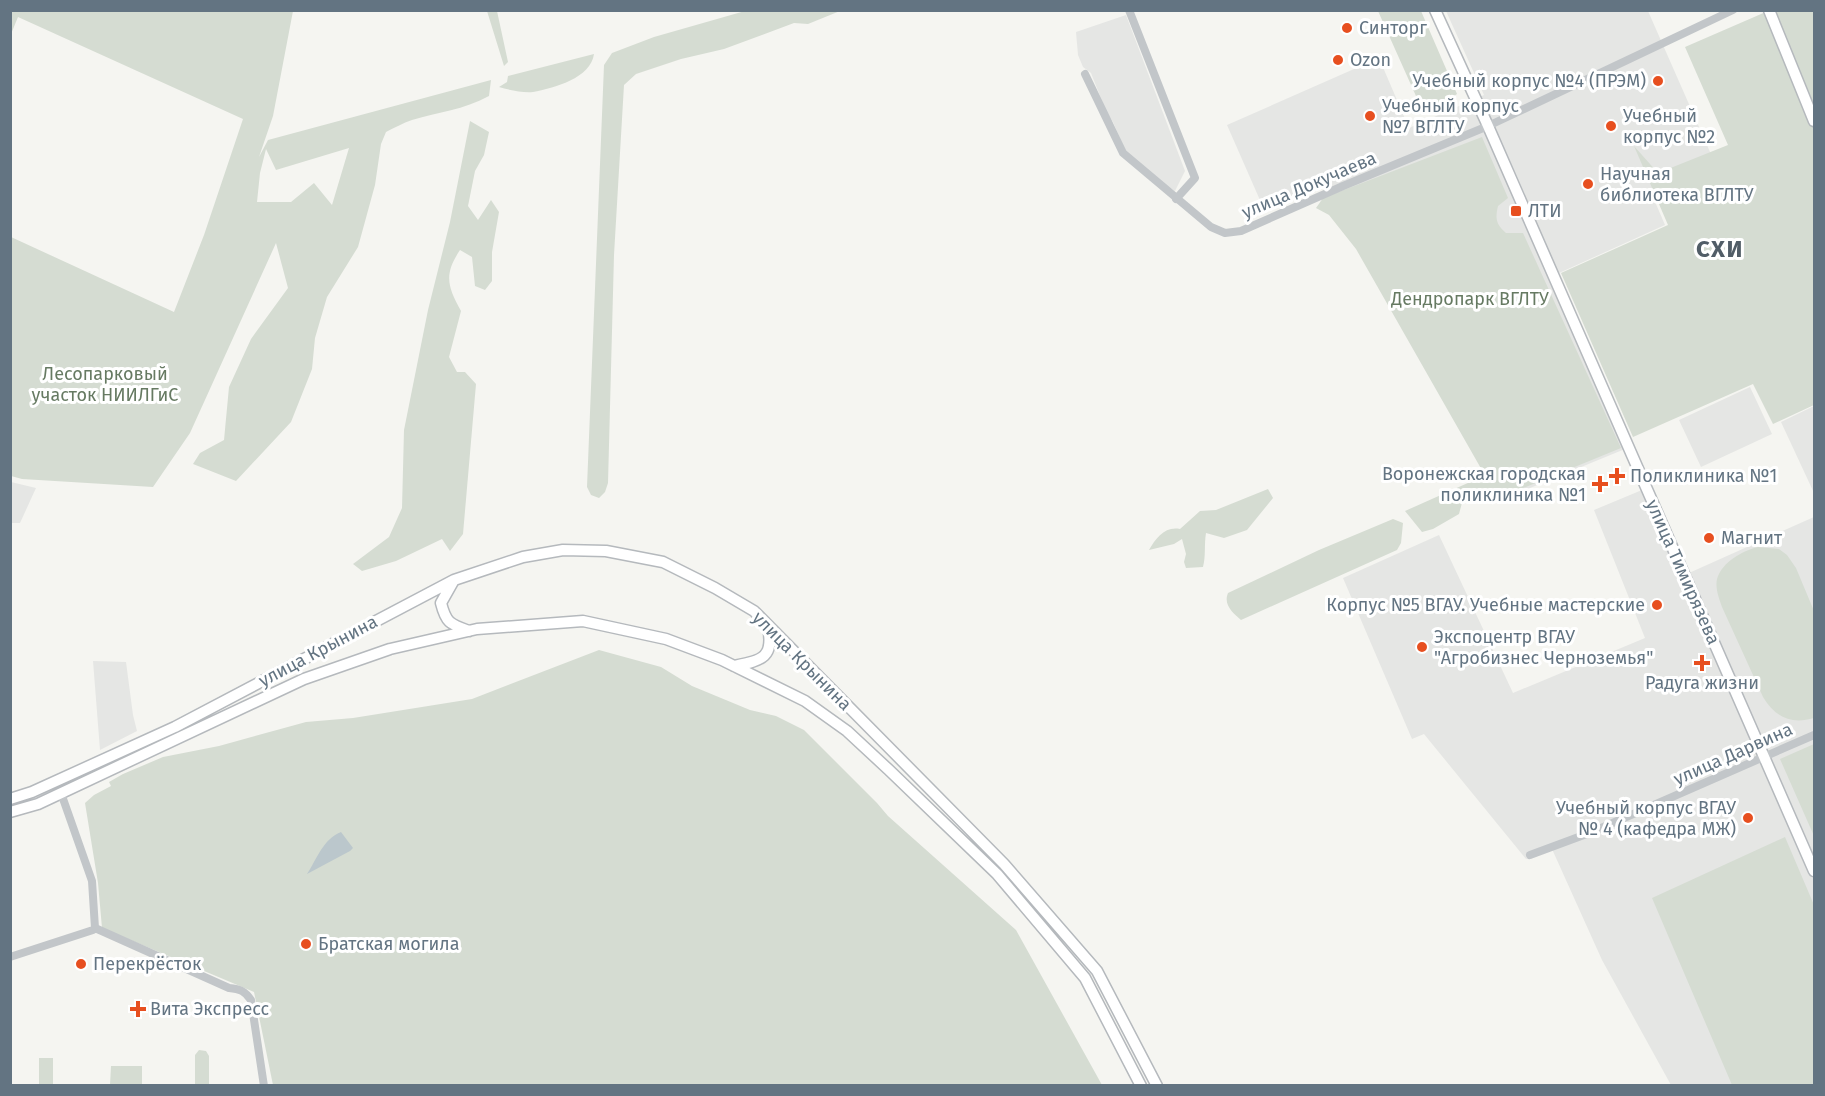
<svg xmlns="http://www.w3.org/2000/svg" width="1825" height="1096" viewBox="0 0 1825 1096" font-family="'Fira Sans',sans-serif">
<rect width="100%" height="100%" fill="#f5f5f1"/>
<path fill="#e5e6e4" d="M1446,11H1648L1714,161L1650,190L1665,225L1548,278L1625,449L1506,498L1322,184L1263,207L1227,125L1379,58L1409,128L1484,95Z
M1126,15L1185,171L1175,191L1160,182L1126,152L1113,122L1106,111L1091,73L1083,67L1078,55L1076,32Z
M1750,387L1772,434L1701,467L1679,420Z
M1814,406V493L1781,422Z
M11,482L36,488L20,523H11Z
M1642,490L1680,577L1814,517V1067L1774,1085H1671L1602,960L1552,849L1526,859L1424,734L1412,739L1343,578L1439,535L1513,693L1645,638L1594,510Z
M93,661L126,662L133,715L137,731L100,750Z"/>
<path fill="#d5dcd2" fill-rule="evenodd" d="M11,10L293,11L273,116L259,157L268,140L491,80L489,96C463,110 439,112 412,120C403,123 394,128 386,132L381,144L375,185L358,247L327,297L315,338L312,369L291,422L236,481L193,464L200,453L224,440L229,387L251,339L288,288L276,243L190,433L153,487L22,479L11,476V237L174,312L204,235L243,119L18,17L11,34ZM349,148L332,205L314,183L291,202H257L260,173L266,149L276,170Z
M487,11H497L508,62L504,66Z
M745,11H840L808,24L794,23L724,49L681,59L636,74L624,85L614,255L608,483L605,492L599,498L591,495L587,487L604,65L612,53L654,37Z
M1378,11H1421L1457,94L1439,106L1420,105Z
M1768,11H1814V405L1773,424L1753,384L1633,437L1561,273L1668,225L1634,146L1658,173L1728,145L1685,47Z
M594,54C591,78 554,88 533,92C523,93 509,90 499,87L507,82L508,76Z
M470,121L489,132L484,155L475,171L468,206L478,220L491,200L499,212L492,252V281L485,290L475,286L472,257L460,250C444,274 447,286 461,311L449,357L457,372H465L476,384L463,534L450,551L442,539L396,561L362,571L353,564L389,537L402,508L404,430L428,310L450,222Z
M1482,137L1508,198L1498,206C1495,219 1496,224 1506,233H1523L1621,448L1489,502L1478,499H1463L1459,514L1433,529L1422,532L1405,511L1488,474L1483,472L1356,249L1329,215L1316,208L1323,198Z
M1268,489L1273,498L1247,530L1224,538L1206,533C1204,545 1206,556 1203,567L1186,568L1184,562L1186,554L1182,539L1174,544L1149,550C1156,538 1165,526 1180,529L1200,511L1216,510Z
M1393,519L1403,523L1401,543L1397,550L1241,620C1233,613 1223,605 1228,593L1319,550Z
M1758,547L1779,549L1787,555L1796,568L1814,611V718C1791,725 1775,717 1763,697L1722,607C1719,598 1715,588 1717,579C1722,562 1742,551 1758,547Z
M599,650L661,667L692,686L750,710L776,716L804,730L877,803L888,816L1016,930L1102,1085H273L254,992L102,928L98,883L85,803L94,795L111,786L109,782L123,774L163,757L219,746L306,722L353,718L472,699Z
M1814,744V836L1780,759Z
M1785,837L1814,905V1085H1732L1652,898Z
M199,1050L206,1051L209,1056V1085H195V1055Z
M39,1058H53V1085H39Z
M111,1066H142V1085H110Z"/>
<path fill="#bbc7cc" d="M341,832L353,848L350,851L307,874C317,859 323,839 341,832Z"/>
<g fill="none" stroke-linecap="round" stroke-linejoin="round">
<g stroke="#b5b9bd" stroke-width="13">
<path id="major" d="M1435,10L1488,126L1814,871
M1769,10L1814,121
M454,580L441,603C446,623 450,624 469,631
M734,666C763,660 774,658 768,626
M10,799L32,792L175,727L454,580L523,557L563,550L606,551L663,562L715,588L754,611L1004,864L1097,971L1157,1086
M10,812L38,804L304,679L390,649L477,629L583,621L666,639L722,660L805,701L847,731L889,770L997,874L1085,978L1141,1086"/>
</g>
<path stroke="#c2c6c9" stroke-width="8" d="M1129,10L1195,178L1176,199
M1085,74L1123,153L1211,227L1225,233L1241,231L1343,186L1488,126L1733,10
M1530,855L1592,832L1814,735
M95,928L229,988C240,989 245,991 251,1000L264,1086
M10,957L93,930L95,928L92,881L61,793"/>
<use href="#major" stroke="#fff" stroke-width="10"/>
</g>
<g fill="#e74f1f" stroke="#fff" stroke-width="2">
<circle cx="1347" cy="28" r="6"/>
<circle cx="1338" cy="60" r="6"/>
<circle cx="1658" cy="81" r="6"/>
<circle cx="1370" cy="116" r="6"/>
<circle cx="1611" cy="126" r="6"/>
<circle cx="1588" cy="184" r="6"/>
<rect x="1510" y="205" width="12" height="12" rx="3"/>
<path d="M1614 467h6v6h6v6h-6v6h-6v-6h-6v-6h6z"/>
<path d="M1597 475h6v6h6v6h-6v6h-6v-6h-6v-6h6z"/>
<circle cx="1709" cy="538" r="6"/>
<circle cx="1657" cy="605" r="6"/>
<circle cx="1422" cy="647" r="6"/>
<path d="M1699 654h6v6h6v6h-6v6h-6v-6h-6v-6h6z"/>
<circle cx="1748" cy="818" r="6"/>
<circle cx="306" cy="944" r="6"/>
<circle cx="81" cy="964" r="6"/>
<path d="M135 1000h6v6h6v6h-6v6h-6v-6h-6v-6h6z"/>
</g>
<g text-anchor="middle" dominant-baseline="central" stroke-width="6" stroke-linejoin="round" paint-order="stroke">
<g font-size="18" fill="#637482" stroke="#fff" text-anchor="start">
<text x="1359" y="28">Синторг</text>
<text x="1350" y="60">Ozon</text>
<text x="1646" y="81" text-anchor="end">Учебный корпус №4 (ПРЭМ)</text>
<text x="1382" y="106">Учебный корпус<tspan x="1382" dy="21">№7 ВГЛТУ</tspan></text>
<text x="1623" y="116">Учебный<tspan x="1623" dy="21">корпус №2</tspan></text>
<text x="1600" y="174">Научная<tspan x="1600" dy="21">библиотека ВГЛТУ</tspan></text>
<text x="1528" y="211">ЛТИ</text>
<text x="1586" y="474" text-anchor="end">Воронежская городская<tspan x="1586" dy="21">поликлиника №1</tspan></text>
<text x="1630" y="476">Поликлиника №1</text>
<text x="1721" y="538">Магнит</text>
<text x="1645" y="605" text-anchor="end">Корпус №5 ВГАУ. Учебные мастерские</text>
<text x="1434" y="637">Экспоцентр ВГАУ<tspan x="1434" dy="21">"Агробизнес Черноземья"</tspan></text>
<text x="1702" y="683" text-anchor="middle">Радуга жизни</text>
<text x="1736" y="808" text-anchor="end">Учебный корпус ВГАУ<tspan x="1736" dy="21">№ 4 (кафедра МЖ)</tspan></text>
<text x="318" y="944">Братская могила</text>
<text x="93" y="964">Перекрёсток</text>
<text x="150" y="1009">Вита Экспресс</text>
</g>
<g font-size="18" fill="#637482" stroke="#fff">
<text transform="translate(1309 185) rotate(-23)">улица Докучаева</text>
<text transform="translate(1683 572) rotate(66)">улица Тимирязева</text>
<text transform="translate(318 651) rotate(-28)">улица Крынина</text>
<text transform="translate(802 661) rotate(45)">улица Крынина</text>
<text transform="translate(1733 754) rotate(-24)">улица Дарвина</text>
</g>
<g font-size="18" fill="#667a62" stroke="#fff">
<text x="1470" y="299">Дендропарк ВГЛТУ</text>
<text x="105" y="374">Лесопарковый<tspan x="105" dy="21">участок НИИЛГиС</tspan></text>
</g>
<g font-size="24" font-weight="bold" letter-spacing="1.5" fill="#515d67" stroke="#fff">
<text x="1720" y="249">СХИ</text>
</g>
</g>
<rect width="1825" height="1096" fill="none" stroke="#637482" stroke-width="24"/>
</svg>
